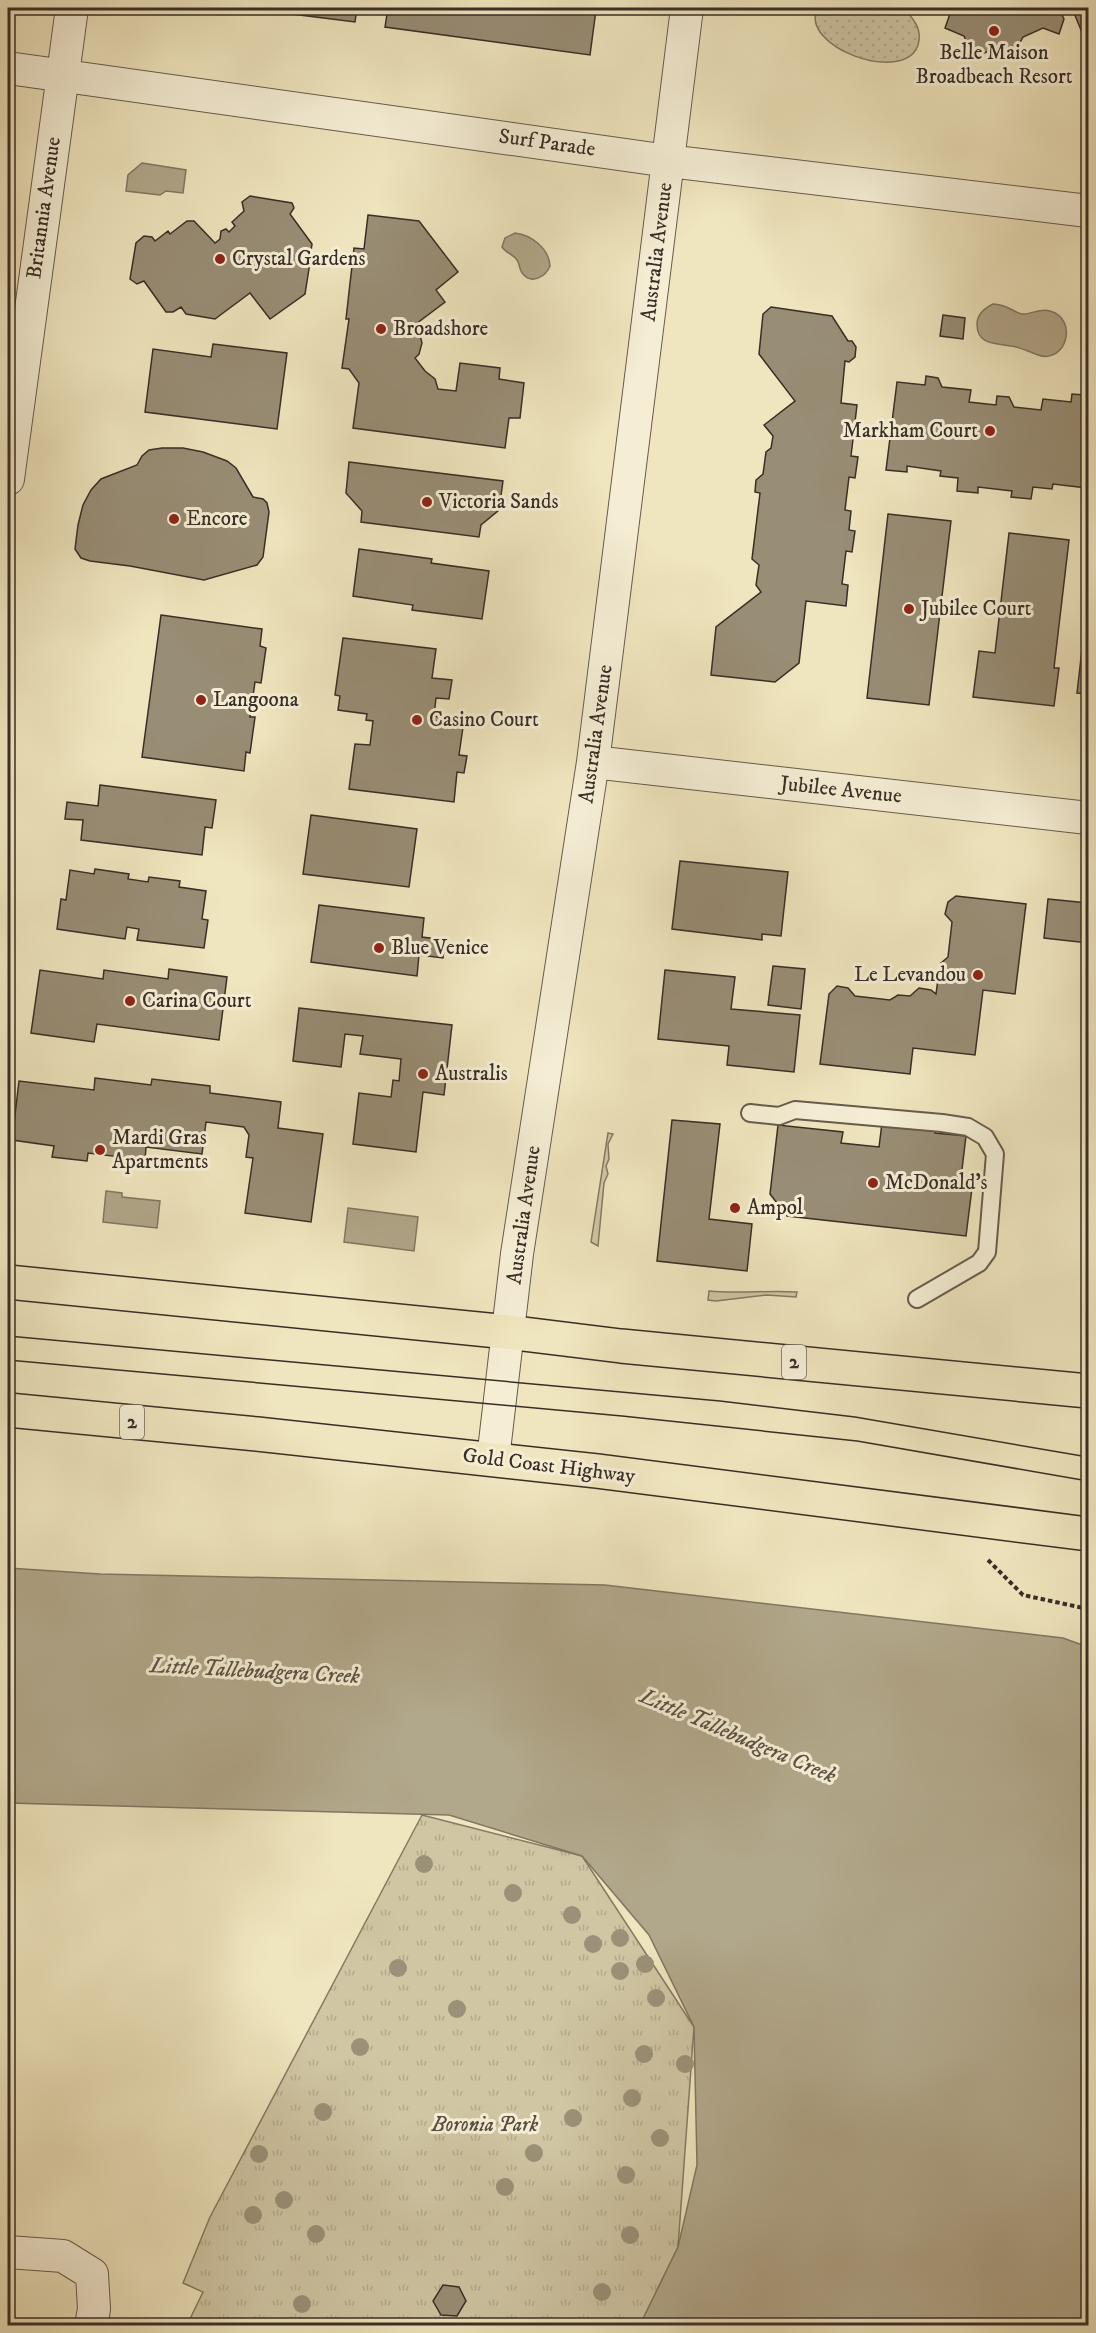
<svg xmlns="http://www.w3.org/2000/svg" width="1096" height="2333" viewBox="0 0 1096 2333" font-family="'IM FELL DW Pica',serif">
<defs>
<pattern id="grass-dots" width="8" height="8" patternUnits="userSpaceOnUse" patternTransform="scale(1.5)"><rect width="8" height="8" fill="#d0c6a4"/><path d="M2 2h.1M6 6h.1" fill="none" stroke="#b3aa8d" stroke-width="1.8" stroke-linecap="round"/></pattern>
<pattern id="park-tufts" width="24" height="20" patternUnits="userSpaceOnUse" patternTransform="scale(1.5)"><rect width="24" height="20" fill="#d0c6a4"/><path d="M3 7l-1-3M5 7V3M7 7l1-3M15 17l-1-3M17 17v-4M19 17l1-3" fill="none" stroke="#b3aa8d"/></pattern>
</defs>
<rect width="100%" height="100%" fill="#efe5be"/>
<filter id="stains"><feTurbulence type="fractalNoise" baseFrequency=".00333" numOctaves="4"/><feColorMatrix values="0 0 0 0 .2 0 0 0 0 .09 0 0 0 0 .02 0 0 0 .5 -.17"/></filter>
<radialGradient id="worn" r=".72"><stop offset=".6" stop-color="#630" stop-opacity="0"/><stop offset="1" stop-color="#630" stop-opacity=".3"/></radialGradient>
<path fill="url(#grass-dots)" stroke="#847a65" stroke-width="1.5" d="M818,8H904C913,19 923,29 918,45C904,86 797,46 818,8Z"/>
<path fill="url(#park-tufts)" stroke="#847a65" stroke-width="1.5" d="M422,1815L582,1856L694,2027L678,2247L640,2325H187L203,2292L183,2283L210,2217Z"/>
<path fill="#d0c6a4" stroke="#847a65" stroke-width="1.5" d="M608,1133L613,1134L608,1144L609,1159L606,1166L608,1174L604,1183L598,1246L591,1242Z
M709,1291C739,1294 767,1290 797,1292L796,1297L767,1295L716,1301L708,1300Z"/>
<path fill="#b1a78a" stroke="#817762" stroke-width="1.5" d="M142,163L186,170L183,193L166,191L160,195L126,191L128,175Z
M515,233C531,235 549,248 550,266C546,276 532,285 523,274C519,270 520,264 517,260C513,254 506,253 502,247L505,238Z
M993,304C1007,304 1016,314 1023,314C1032,314 1040,308 1050,311C1079,319 1066,365 1038,355C1029,352 1021,347 1011,346C997,343 977,346 977,324C977,314 985,308 993,304Z
M106,1191L122,1193V1197L160,1201L157,1228L103,1222Z
M348,1208L418,1217L414,1251L344,1242Z
M8,1568L100,1574L605,1585L1063,1638L1088,1647V2325H640L678,2247L697,2165L694,2027L649,1935L582,1856L449,1815L8,1803Z"/>
<path fill="#988d75" stroke="#392e26" stroke-width="1.5" d="M293,8H357L355,22L292,14Z
M388,8H579L596,10L590,55L385,27Z
M952,8H1059L1064,19L1059,34L1043,28L1023,37L1016,50L1002,45L973,58L964,36L945,28Z
M1072,8H1088V47Z
M250,196L292,203L294,208L290,214L312,244L311,251L304,256L310,262L305,294L270,319L250,293L215,319L186,314L181,307L173,312H166L144,281L137,284L130,279L136,243L144,236L152,237L155,241L168,231L170,234L187,221H194L215,243L220,239L221,231L226,229L229,232L235,226L232,222L244,211L242,202Z
M368,215L419,221L458,272L436,290L445,302L412,327L419,332L422,343L419,354L415,358L425,371L435,379L438,389L456,391L460,363L500,368L499,379L524,383L520,418H509L505,448L353,428L359,383L349,369L342,368L349,319H346L354,248L364,249Z
M771,307L832,316L848,341H852L856,347L855,357L849,362L845,361L841,403L857,405L851,456L858,457L855,478L849,477L845,510L851,511L849,530L855,531L852,552L846,551L842,584L848,585L846,606L806,601L799,663L775,682L711,675L716,627L761,592L756,585L759,565L752,559L760,493L755,492L756,480L763,474L766,452L771,448L773,436L764,425L795,401L759,354L763,314Z
M943,315L965,318L963,339L940,336Z
M213,344L287,353L277,429L145,412L153,349L211,357Z
M926,376L938,378L942,387L971,390L969,402L996,405L997,396L1009,397L1014,407L1041,410L1043,399L1071,402L1072,394L1084,395L1088,404V493H1086L1087,488L1053,484L1052,489L1033,487L1031,499L1011,497L1012,491L978,487V493L957,491L958,478L940,476L941,471L907,466V472L886,470L897,382L925,385Z
M162,448H183L203,452L227,461L236,468L253,497L263,499L267,503L269,512L263,557L257,565L204,580L130,566L90,561L81,558L75,549L78,525L83,505L91,490L101,479L137,465L142,456L149,450Z
M349,462L503,481L499,510L481,525L479,537L361,522L362,511L346,493Z
M888,514L951,521L929,705L867,698Z
M1009,533L1069,540L1054,668H1059L1054,706L973,697L979,651L995,653Z
M359,549L432,559L431,563L489,571L482,619L412,610L413,605L353,596Z
M161,615L262,629L260,646L266,648L261,683L255,682L250,717H255L250,753L246,752L244,771L142,757Z
M1085,622L1088,623V694L1077,693Z
M343,638L436,649L432,678L452,680L449,699L436,698L434,716L464,720L459,755L467,756L464,773L457,772L454,802L349,789L355,744L370,745L373,721L366,720L367,714L338,710L340,696L335,695Z
M100,785L216,800L212,828L205,827L202,855L81,840L83,820L65,819L67,802L98,806Z
M311,815L417,829L409,887L303,874Z
M680,861L788,872L781,936L762,934V940L672,929Z
M95,869L129,874L128,879L148,882L149,877L180,881L179,887L206,891L202,919L208,920L204,948L137,940L139,929L127,927L125,939L57,929L61,899L66,900L70,870L94,874Z
M956,896L1026,904L1015,994L983,990L975,1055L913,1048L910,1074L820,1064L829,994L837,986L848,988L855,996L890,1000L898,995L910,996L919,988L931,990L936,994L940,964L948,957L952,922L945,914L948,902Z
M1048,899L1088,903V943L1044,938Z
M319,905L424,918L422,937L445,940L443,958L419,955L417,976L311,962Z
M773,966L805,969L801,1009L768,1005Z
M169,969L227,977L219,1040L97,1024L94,1042L31,1033L40,970L103,979L104,970L168,979Z
M665,970L735,977L731,1009L800,1015L794,1072L727,1065L729,1046L658,1039Z
M299,1008L452,1025L444,1095L423,1092L416,1152L353,1144L359,1093L391,1097L393,1080L399,1081L401,1059L360,1054L363,1036L345,1034L341,1067L293,1061Z
M95,1078L151,1085L152,1079L210,1086V1093L281,1102L278,1128L323,1134L311,1222L245,1213L253,1158L246,1157L249,1135L244,1127L206,1122L202,1154L146,1147L145,1160L88,1153L87,1161L52,1157L54,1146L12,1140L19,1081L94,1090Z
M672,1120L720,1124L709,1219L752,1224L747,1271L657,1261Z
M882,1123L935,1129V1133L966,1136L961,1178L973,1180L966,1236L787,1216L770,1194L778,1125L843,1132L841,1143L879,1147Z
M443,2285L459,2287L466,2301L457,2316L441,2315L433,2301Z"/>
<g fill="none" stroke-linecap="round" stroke-linejoin="round">
<g stroke="#665c4c" stroke-width="20">
<path id="lane" d="M750,1113L779,1116L795,1110L942,1123L968,1127L985,1137L995,1154L987,1252L979,1263L917,1299"/>
</g>
<g stroke="#665c4c" stroke-width="34">
<path id="street" d="M8,68L668,161L1088,211
M8,479L72,8
M593,762L1088,818
M493,1459L517,1254L593,762L687,8
M8,2252L63,2256L92,2274L94,2309L91,2326"/>
</g>
<g stroke="#392e26" stroke-width="36">
<path id="highway" d="M8,1282L508,1332L621,1346L1088,1391
M8,1410L257,1434L597,1471L1088,1534"/>
</g>
<path stroke="#392e26" stroke-width="4" stroke-dasharray="4.5 3" stroke-linecap="butt" d="M988,1560L1023,1595L1088,1609"/>
<use href="#lane" stroke="#f5eed5" stroke-width="16"/>
<use href="#street" stroke="#f5eed5" stroke-width="32"/>
<use href="#highway" stroke="#efe5be" stroke-width="33"/>
<path stroke="#392e26" stroke-width="1.5" d="M8,1336L720,1401L855,1417L1088,1457
M8,1360L622,1416L857,1441L1088,1481"/>
</g>
<g fill="#9b9178">
<circle cx="424" cy="1864" r="9"/>
<circle cx="513" cy="1893" r="9"/>
<circle cx="572" cy="1915" r="9"/>
<circle cx="620" cy="1938" r="9"/>
<circle cx="593" cy="1944" r="9"/>
<circle cx="645" cy="1964" r="9"/>
<circle cx="398" cy="1968" r="9"/>
<circle cx="620" cy="1971" r="9"/>
<circle cx="656" cy="1998" r="9"/>
<circle cx="457" cy="2009" r="9"/>
<circle cx="360" cy="2047" r="9"/>
<circle cx="644" cy="2054" r="9"/>
<circle cx="685" cy="2064" r="9"/>
<circle cx="632" cy="2098" r="9"/>
<circle cx="323" cy="2112" r="9"/>
<circle cx="573" cy="2118" r="9"/>
<circle cx="660" cy="2138" r="9"/>
<circle cx="534" cy="2153" r="9"/>
<circle cx="259" cy="2154" r="9"/>
<circle cx="626" cy="2175" r="9"/>
<circle cx="505" cy="2187" r="9"/>
<circle cx="284" cy="2200" r="9"/>
<circle cx="253" cy="2215" r="9"/>
<circle cx="316" cy="2234" r="9"/>
<circle cx="630" cy="2235" r="9"/>
<circle cx="602" cy="2292" r="9"/>
<circle cx="302" cy="2304" r="9"/>
</g>
<g fill="#8f2418" stroke="#f5eed5" stroke-width="2">
<circle cx="994" cy="31" r="6"/>
<circle cx="220" cy="259" r="6"/>
<circle cx="381" cy="329" r="6"/>
<circle cx="990" cy="431" r="6"/>
<circle cx="427" cy="502" r="6"/>
<circle cx="174" cy="519" r="6"/>
<circle cx="909" cy="609" r="6"/>
<circle cx="201" cy="700" r="6"/>
<circle cx="417" cy="720" r="6"/>
<circle cx="379" cy="948" r="6"/>
<circle cx="978" cy="975" r="6"/>
<circle cx="130" cy="1001" r="6"/>
<circle cx="423" cy="1074" r="6"/>
<circle cx="100" cy="1150" r="6"/>
<circle cx="873" cy="1183" r="6"/>
<circle cx="735" cy="1208" r="6"/>
</g>
<g text-anchor="middle" dominant-baseline="central" stroke-width="6" stroke-linejoin="round" paint-order="stroke">
<g fill="#f5eed5" stroke="#71685a" stroke-width="1.5">
<rect x="782" y="1345" width="24" height="34" rx="4.5"/>
<rect x="120" y="1405" width="24" height="34" rx="4.5"/>
</g>
<g font-size="20" font-weight="bold" fill="#392e26">
<text x="794" y="1362">2</text>
<text x="132" y="1422">2</text>
</g>
<g font-size="21" fill="#392e26" stroke="#f5eed5" text-anchor="start">
<text x="994" y="53" text-anchor="middle">Belle Maison<tspan x="994" dy="24">Broadbeach Resort</tspan></text>
<text x="232" y="259">Crystal Gardens</text>
<text x="393" y="329">Broadshore</text>
<text x="978" y="431" text-anchor="end">Markham Court</text>
<text x="439" y="502">Victoria Sands</text>
<text x="186" y="519">Encore</text>
<text x="921" y="609">Jubilee Court</text>
<text x="213" y="700">Langoona</text>
<text x="429" y="720">Casino Court</text>
<text x="391" y="948">Blue Venice</text>
<text x="966" y="975" text-anchor="end">Le Levandou</text>
<text x="142" y="1001">Carina Court</text>
<text x="435" y="1074">Australis</text>
<text x="112" y="1138">Mardi Gras<tspan x="112" dy="24">Apartments</tspan></text>
<text x="885" y="1183">McDonald's</text>
<text x="747" y="1208">Ampol</text>
</g>
<g font-size="21" fill="#392e26" stroke="#f5eed5">
<text transform="translate(547 143) rotate(8)">Surf Parade</text>
<text transform="translate(44 208) rotate(-82)">Britannia Avenue</text>
<text transform="translate(657 252) rotate(-83)">Australia Avenue</text>
<text transform="translate(596 734) rotate(-82)">Australia Avenue</text>
<text transform="translate(841 790) rotate(6)">Jubilee Avenue</text>
<text transform="translate(524 1215) rotate(-82)">Australia Avenue</text>
<text transform="translate(549 1466) rotate(7)">Gold Coast Highway</text>
</g>
<g font-size="21" font-style="italic" fill="#574c3f" stroke="#f5eed5">
<text x="485" y="2125">Boronia Park</text>
</g>
<g font-size="22" font-style="italic" fill="#5d5244" stroke="#f5eed5">
<text transform="translate(255 1671) rotate(3)">Little Tallebudgera Creek</text>
<text transform="translate(738 1736) rotate(23)">Little Tallebudgera Creek</text>
</g>
</g>
<rect width="1096" height="2333" fill="none" stroke="#efe5be" stroke-width="30"/>
<rect x="9" y="9" width="1078" height="2315" fill="none" stroke="#392e26" stroke-width="3"/>
<rect x="15" y="15" width="1066" height="2303" fill="none" stroke="#392e26" stroke-width="1.5"/>
<rect width="100%" height="100%" filter="url(#stains)"/>
<rect width="100%" height="100%" fill="url(#worn)"/>
</svg>
